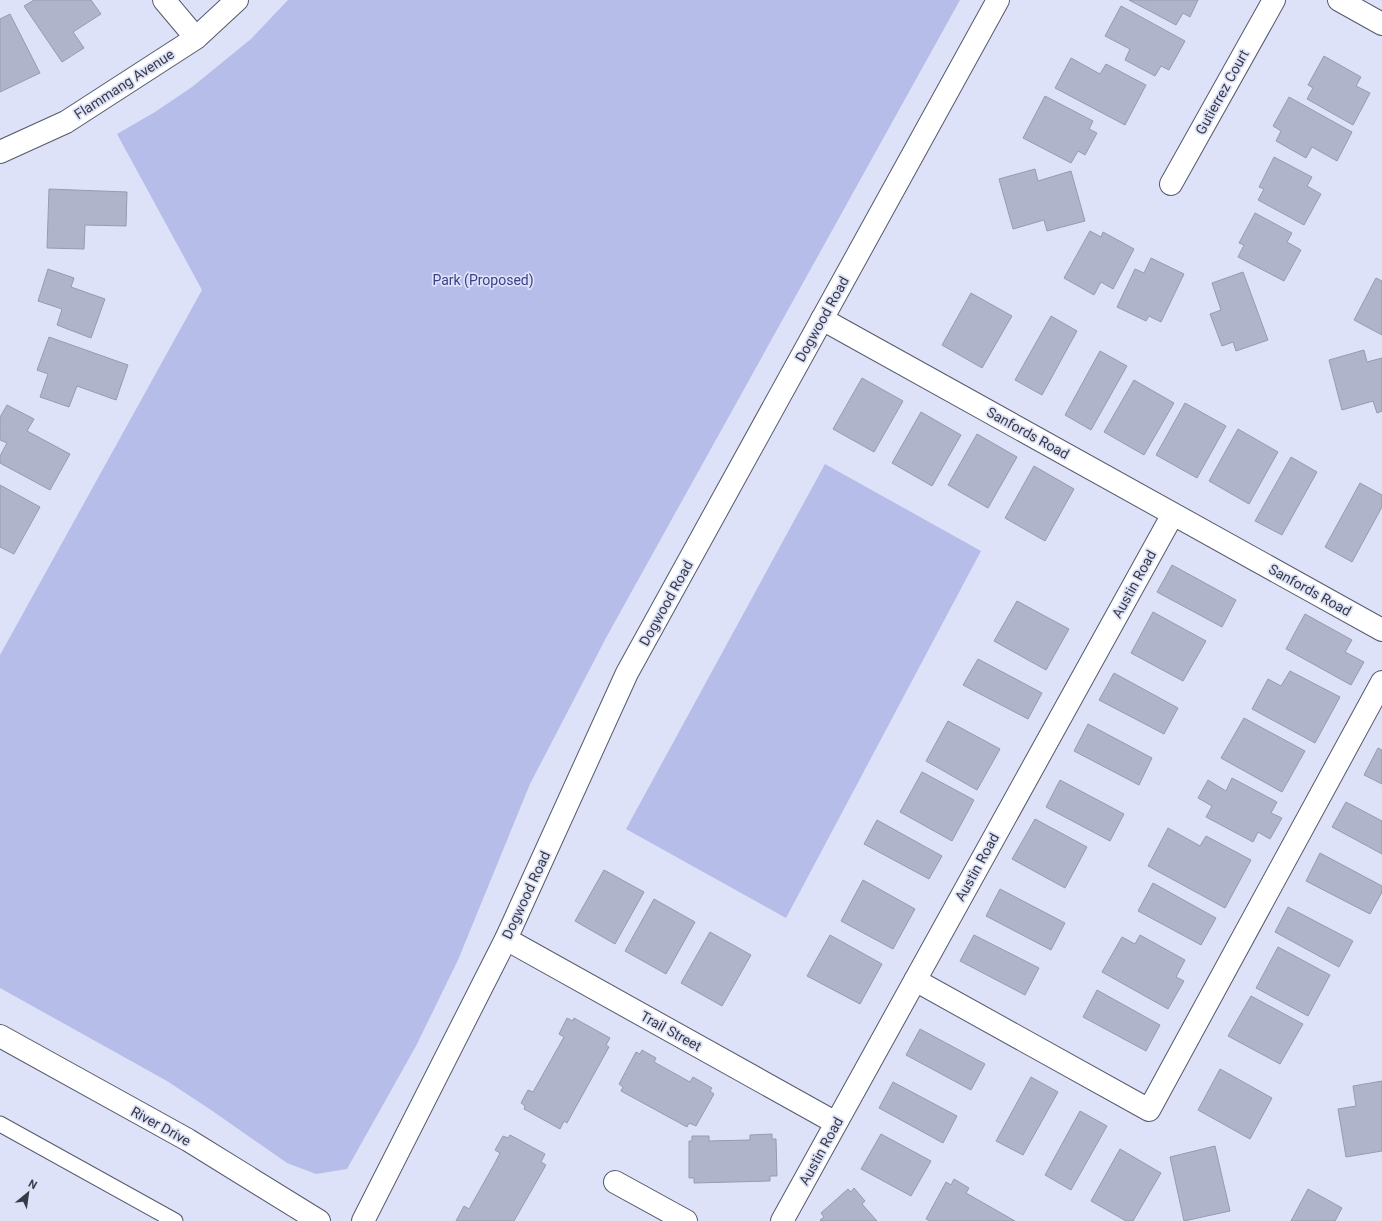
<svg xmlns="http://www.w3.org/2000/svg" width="1382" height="1221" viewBox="0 0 1382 1221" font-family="Roboto,sans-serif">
<rect width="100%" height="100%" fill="#dde2f9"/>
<path fill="#b5bde8" d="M288,0H960L607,636L530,784L458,960L416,1046L347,1169L316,1174L287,1163L211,1110L167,1081L0,988V655L202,290L117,134L155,112L192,87L251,39Z
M825,464L981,551L786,918L626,829Z"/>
<path fill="#b0b4cb" stroke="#969bb0" d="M34,0H91L101,14L73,32L84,48L62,62L24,6Z
M1129,0H1198L1190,17L1183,13L1176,25Z
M1121,6L1185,41L1169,70L1161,66L1155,76L1125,60L1130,49L1105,36Z
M10,14L40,73L0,92V19Z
M1324,56L1361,77L1356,86L1370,93L1353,125L1307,99L1313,88L1308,85Z
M1071,58L1100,74L1106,64L1146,85L1125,125L1055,88Z
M1045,96L1093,121L1089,129L1097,133L1085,155L1078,151L1071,163L1023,138Z
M1289,97L1352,132L1337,161L1312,147L1306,158L1276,141L1281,131L1273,126Z
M1274,157L1312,177L1307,186L1321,194L1304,225L1258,200L1264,189L1259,187Z
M1035,169L1038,181L1071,171L1085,221L1047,231L1044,220L1013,229L999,179Z
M49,189L127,192L126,226L85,225L84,249L47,248Z
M1255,213L1292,233L1287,242L1301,250L1284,281L1238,257L1244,245L1239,243Z
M1090,231L1101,237L1103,232L1134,249L1113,289L1101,282L1094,295L1064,278Z
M1151,258L1184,274L1161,322L1149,316L1146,321L1117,307L1135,269L1144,273Z
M48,269L74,278L71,287L105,299L91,338L57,325L62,309L38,301Z
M1243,272L1268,340L1236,351L1233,342L1222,346L1210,314L1221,310L1212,283Z
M1376,278L1382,281V335L1354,320Z
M971,293L1012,316L982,368L942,345Z
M1051,316L1077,331L1042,395L1015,380Z
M49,337L128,365L116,400L77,386L69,407L40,397L48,374L37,370Z
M1364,350L1367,362L1382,358V411L1377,413L1373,401L1342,410L1329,360Z
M1100,351L1127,366L1091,430L1065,415Z
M862,378L903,401L874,452L833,429Z
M1134,380L1174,403L1144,455L1104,432Z
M1185,403L1226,426L1197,478L1156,455Z
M7,405L34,419L27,431L70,454L50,490L0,463V456L7,443L0,440V417Z
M921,412L961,435L932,486L892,463Z
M1238,429L1278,452L1249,504L1209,481Z
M977,434L1017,457L988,508L948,485Z
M1291,457L1317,472L1282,535L1255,521Z
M1034,466L1074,489L1045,541L1005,518Z
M1360,483L1382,495V507L1352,562L1325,547Z
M0,485L40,507L14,554L0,547Z
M1172,565L1236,600L1222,627L1157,592Z
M1017,601L1069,629L1046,670L994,641Z
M1153,612L1206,641L1183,681L1131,653Z
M1305,614L1352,640L1345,652L1364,662L1351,685L1286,649Z
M978,659L1042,693L1028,719L963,685Z
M1290,671L1340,697L1315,743L1252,709L1268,679L1281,686Z
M1114,673L1178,708L1164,734L1099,700Z
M1244,718L1305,751L1282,792L1221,758Z
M948,721L1000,749L977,790L926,761Z
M1088,724L1152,758L1139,785L1074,751Z
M1378,748L1382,750V784L1364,775Z
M922,772L974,800L952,841L900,812Z
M1232,778L1277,802L1271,813L1282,818L1270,839L1258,832L1253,842L1206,817L1212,806L1198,798L1208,780L1226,791Z
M1060,780L1124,814L1110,841L1046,807Z
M1346,802L1382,821V854L1332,827Z
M1035,819L1087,847L1065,888L1012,859Z
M877,820L942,856L929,879L864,844Z
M1168,828L1200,846L1206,836L1251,860L1225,908L1148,866Z
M1320,853L1382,886V892L1370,914L1306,881Z
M604,870L644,892L615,944L575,921Z
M863,880L915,909L893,949L841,921Z
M1153,883L1216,918L1201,945L1138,911Z
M1000,889L1065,923L1051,950L986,916Z
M654,899L695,922L666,974L625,951Z
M1288,907L1353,941L1339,967L1275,932Z
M710,932L751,955L722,1006L681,983Z
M830,935L882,964L860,1004L807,976Z
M974,935L1039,968L1025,995L960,961Z
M1140,935L1185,960L1176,977L1184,981L1168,1009L1102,972L1122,937L1135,944Z
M1278,947L1330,975L1308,1016L1256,988Z
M1097,990L1160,1025L1146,1051L1083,1017Z
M1251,996L1303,1024L1280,1064L1228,1036Z
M567,1018L573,1021L574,1018L610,1038L606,1045L609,1047L567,1123L564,1121L560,1129L524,1109L525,1106L521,1103L528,1090L533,1092L564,1037L559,1034Z
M920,1029L985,1064L971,1090L906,1055Z
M642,1050L656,1058L654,1062L690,1082L693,1077L712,1088L710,1091L714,1094L696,1126L689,1123L687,1127L621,1091L623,1087L619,1084L636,1052L640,1054Z
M1220,1069L1272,1098L1250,1139L1198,1110Z
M1031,1077L1058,1092L1023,1155L996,1141Z
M1382,1081V1151L1346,1157L1338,1109L1356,1106L1353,1086Z
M893,1082L957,1116L943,1143L879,1108Z
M1080,1111L1107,1126L1071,1190L1045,1175Z
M772,1134V1139H776L777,1176H770V1181L694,1183V1178H689V1141H692V1136H709V1141L750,1140V1135Z
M881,1134L931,1161L911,1196L861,1169Z
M510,1135L545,1154L541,1162L546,1165L514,1221H456L464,1206L469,1209L496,1161L500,1153L495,1150L503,1136L508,1138Z
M1215,1146L1230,1211L1184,1221L1170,1157Z
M1120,1149L1161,1173L1133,1221H1126L1091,1201Z
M954,1179L969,1188L966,1193L1015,1221H930L926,1219L946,1182L951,1185Z
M854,1188L865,1201L862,1204L877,1221H822L820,1220L824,1217L821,1213L848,1189L851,1192Z
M1308,1189L1342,1208L1335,1221H1291Z"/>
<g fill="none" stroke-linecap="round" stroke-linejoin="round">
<g stroke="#55596c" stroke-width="17">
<path id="service" d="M0,1124L175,1221"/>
</g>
<g stroke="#55596c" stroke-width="24">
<path id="minor" d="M164,0L196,38
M1339,0L1382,24
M0,152L66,122L196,38L237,0
M1171,184L1274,0
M822,319L1382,630
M506,939L836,1123
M915,980L1149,1110L1382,682
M615,1182L686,1221
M782,1221L1173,514"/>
</g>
<g stroke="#55596c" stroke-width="24">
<path id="tertiary" d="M0,1036L188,1140L319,1221
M363,1221L506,939L627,673L998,0"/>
</g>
<use href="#service" stroke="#fff" stroke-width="15"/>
<use href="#minor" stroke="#fff" stroke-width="22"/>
<use href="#tertiary" stroke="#fff" stroke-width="22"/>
</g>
<g text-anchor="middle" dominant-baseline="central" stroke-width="3.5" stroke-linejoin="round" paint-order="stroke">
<g font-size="14" fill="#393b44" stroke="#dde2f9">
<text transform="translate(124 84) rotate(-33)">Flammang Avenue</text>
<text transform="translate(1222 92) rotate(-61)">Gutierrez Court</text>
<text transform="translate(822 319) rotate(-61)">Dogwood Road</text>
<text transform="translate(1028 433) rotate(29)">Sanfords Road</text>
<text transform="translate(1134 584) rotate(-61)">Austin Road</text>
<text transform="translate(1310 590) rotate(29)">Sanfords Road</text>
<text transform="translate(666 603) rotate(-61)">Dogwood Road</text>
<text transform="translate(977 867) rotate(-61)">Austin Road</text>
<text transform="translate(526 895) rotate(-65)">Dogwood Road</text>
<text transform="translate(671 1031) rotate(29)">Trail Street</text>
<text transform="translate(161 1126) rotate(29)">River Drive</text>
<text transform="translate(821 1151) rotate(-61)">Austin Road</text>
</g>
<g font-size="14" fill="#3a3f8a" stroke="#dde2f9">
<text x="483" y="280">Park (Proposed)</text>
</g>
</g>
<g transform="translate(28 1193) rotate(29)" stroke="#dde2f9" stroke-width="3" paint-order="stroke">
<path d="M0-3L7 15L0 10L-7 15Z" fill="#393b44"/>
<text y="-6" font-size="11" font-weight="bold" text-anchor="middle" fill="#393b44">N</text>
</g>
</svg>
